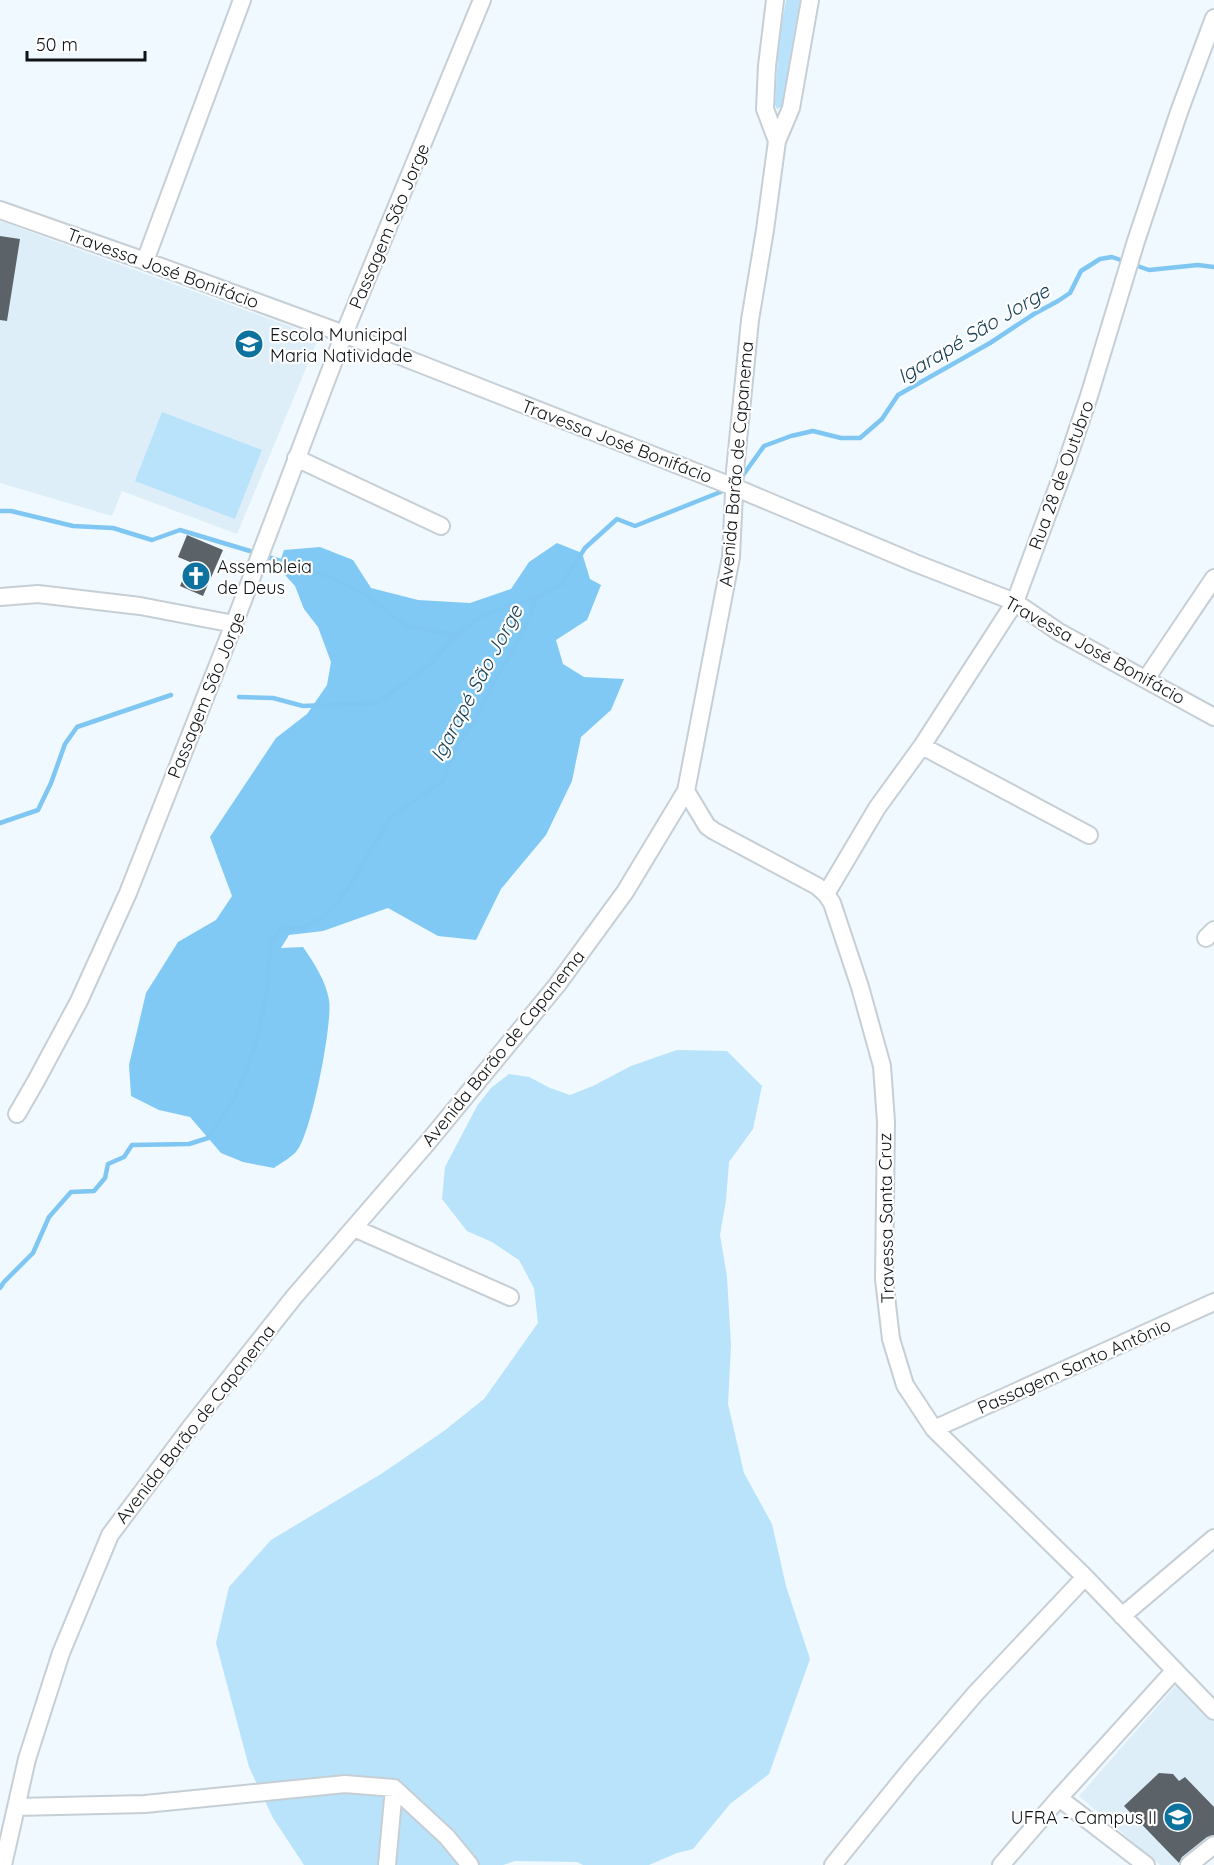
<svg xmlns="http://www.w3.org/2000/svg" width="1214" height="1865" viewBox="0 0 1214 1865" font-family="Quicksand,sans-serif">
<rect width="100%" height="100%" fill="#eff9ff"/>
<path fill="#ddeef8" d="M0,221L319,337L237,534L122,491L112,516L0,483Z
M1178,1683L1214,1720V1836L1177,1865H1160L1079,1796Z"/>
<path fill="#b9e2fb" d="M786,0H800L782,106L777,109L775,104L779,39Z
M162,412L262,450L235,519L135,481Z
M677,1050L727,1051L762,1086L753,1129L729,1162L726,1200L720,1235L727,1277L731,1345L728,1404L744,1473L772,1524L786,1586L810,1659L769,1774L730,1804L693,1849L677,1853L649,1865H583L577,1862L515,1861L503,1865H304L273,1818L249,1767L216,1643L229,1587L271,1540L381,1474L444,1431L484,1399L538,1323L534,1288L519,1260L492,1242L467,1231L442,1199L445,1167L477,1106L491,1088L509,1074L529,1077L550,1088L570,1095L593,1086L631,1066Z"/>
<path fill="#81c9f5" d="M557,543L582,553L590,579L601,585L587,620L556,640L563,664L584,677L624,679L611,710L581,737L572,781L546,835L501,889L476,940L438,936L388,908L323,931L289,935L281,948L303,947C314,963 326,981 329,1000C333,1022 311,1137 296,1152C290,1158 281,1163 274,1168L243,1162L221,1153L190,1117L159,1110L131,1096L129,1065L146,993L178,942L216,920L232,896L210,837L276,738L307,714L327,685L331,662L318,627L304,609L295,586L278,567L284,550L320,547L353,560L371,588L418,600L470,603L511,589L529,562Z"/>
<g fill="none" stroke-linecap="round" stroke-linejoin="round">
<path stroke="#7fc7f2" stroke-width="4.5" d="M741,478L764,446L791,436L813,431L841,438H860L882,419L898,395L990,343L1034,314L1058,301L1070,293L1081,271L1100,259L1112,257L1149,270L1198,265L1214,267
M0,511H11L73,526L113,528L152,540L180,530L250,551
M268,557L330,577L368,596L406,626L456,635L483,615L537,597
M239,697L273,698L303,706L377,703L432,663L456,635
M0,823L38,810L51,783L65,744L77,727L171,695
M0,1288L4,1282L33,1253L49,1217L71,1192L94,1191L105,1178L108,1164L124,1157L132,1145L189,1144L208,1138L235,1098L249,1064L259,1032L266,996L271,942L282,927L300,929L323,918L335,906L352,882L391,817L442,782L458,745L477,717L492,685L519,639L537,597L563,583L585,548L617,519L635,526L728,489"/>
</g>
<path fill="#5b6368" d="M0,236L20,239L7,321L0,320Z
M187,535L223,550L203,596L180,586L190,562L178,557Z
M1159,1773L1173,1774L1179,1781L1185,1777L1214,1807V1835L1207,1837L1182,1857L1179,1863L1124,1806Z"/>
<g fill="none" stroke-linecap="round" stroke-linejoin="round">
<g stroke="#c6cfd5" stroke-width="20">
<path id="minor" d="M775,0L767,66L765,109L777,141
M0,210L145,261L344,334L734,487L915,563L1015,602L1059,632L1214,717
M145,261L242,0
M296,458L441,526
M0,597L38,594L140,606L234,624
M1146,679L1214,578
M922,746L1089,835
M686,791L707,826L714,831L817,886L826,894L832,903L860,987L882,1066L886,1122L884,1279L891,1339L905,1385L934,1429L1085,1577L1214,1711
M826,894L877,808L922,746L1015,602L1065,467L1089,396L1136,241L1179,112L1214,18
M1206,938L1214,930
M17,1114L36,1081L79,1001L128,893L234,624L344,334L482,0
M354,1228L510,1297
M934,1429L1214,1302
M1122,1616L1214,1538
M1059,1798L1146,1865
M16,1807L145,1804L345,1784L394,1788L447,1837L470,1865
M3,1865L27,1759L61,1653L110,1535L190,1428L294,1297L428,1142L557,985L625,892L686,791L731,557L735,471L750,320L765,230L777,141L791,108L810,0
M387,1865L394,1788
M833,1865L910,1770L975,1694L1085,1577
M1001,1865L1059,1798L1174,1671
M1189,1865L1214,1845"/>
</g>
<use href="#minor" stroke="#fff" stroke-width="16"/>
</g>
<defs>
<g id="school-disc" transform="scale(1.5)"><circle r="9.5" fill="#0e729f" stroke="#fff"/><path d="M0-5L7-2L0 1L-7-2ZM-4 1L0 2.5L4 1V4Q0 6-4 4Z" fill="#fff"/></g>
<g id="church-disc" transform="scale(1.5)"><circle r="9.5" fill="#0e729f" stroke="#fff"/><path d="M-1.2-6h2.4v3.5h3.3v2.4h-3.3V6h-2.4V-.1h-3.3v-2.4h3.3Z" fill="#fff"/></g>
<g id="university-disc" transform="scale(1.5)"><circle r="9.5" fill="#0e729f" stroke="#fff"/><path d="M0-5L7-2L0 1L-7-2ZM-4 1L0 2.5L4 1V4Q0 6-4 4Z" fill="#fff"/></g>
</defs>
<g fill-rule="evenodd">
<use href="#school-disc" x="249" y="344"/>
<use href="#church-disc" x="196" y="576"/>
<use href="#university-disc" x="1178" y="1817"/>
</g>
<g text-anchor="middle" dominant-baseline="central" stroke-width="4.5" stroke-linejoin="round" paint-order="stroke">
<g font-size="18" fill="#0f1315" stroke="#fff">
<text transform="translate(389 226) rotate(-67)">Passagem São Jorge</text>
<text transform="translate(163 268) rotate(20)">Travessa José Bonifácio</text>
<text transform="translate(617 441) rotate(21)">Travessa José Bonifácio</text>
<text transform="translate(736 464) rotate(-85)">Avenida Barão de Capanema</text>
<text transform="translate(1061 475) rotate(-70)">Rua 28 de Outubro</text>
<text transform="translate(1095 650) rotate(29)">Travessa José Bonifácio</text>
<text transform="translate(206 695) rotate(-68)">Passagem São Jorge</text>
<text transform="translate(503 1048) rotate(-51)">Avenida Barão de Capanema</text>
<text transform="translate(886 1218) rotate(-91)">Travessa Santa Cruz</text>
<text transform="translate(1074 1366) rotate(-24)">Passagem Santo Antônio</text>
<text transform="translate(195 1424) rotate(-52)">Avenida Barão de Capanema</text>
</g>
<g font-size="18" fill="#0f1315" stroke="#fff" text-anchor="start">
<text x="270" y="334">Escola Municipal<tspan x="270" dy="21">Maria Natividade</tspan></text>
<text x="217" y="566">Assembleia<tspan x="217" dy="21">de Deus</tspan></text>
<text x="1157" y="1817" text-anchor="end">UFRA - Campus II</text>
</g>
<g font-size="20" font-style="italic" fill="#174056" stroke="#fff">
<text transform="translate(973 333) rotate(-31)">Igarapé São Jorge</text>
<text transform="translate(476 683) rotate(-62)">Igarapé São Jorge</text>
</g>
</g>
<path d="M27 51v9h118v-9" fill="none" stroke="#0f1315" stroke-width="3"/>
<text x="36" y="51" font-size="18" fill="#0f1315" stroke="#ffffff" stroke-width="4.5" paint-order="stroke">50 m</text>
</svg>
